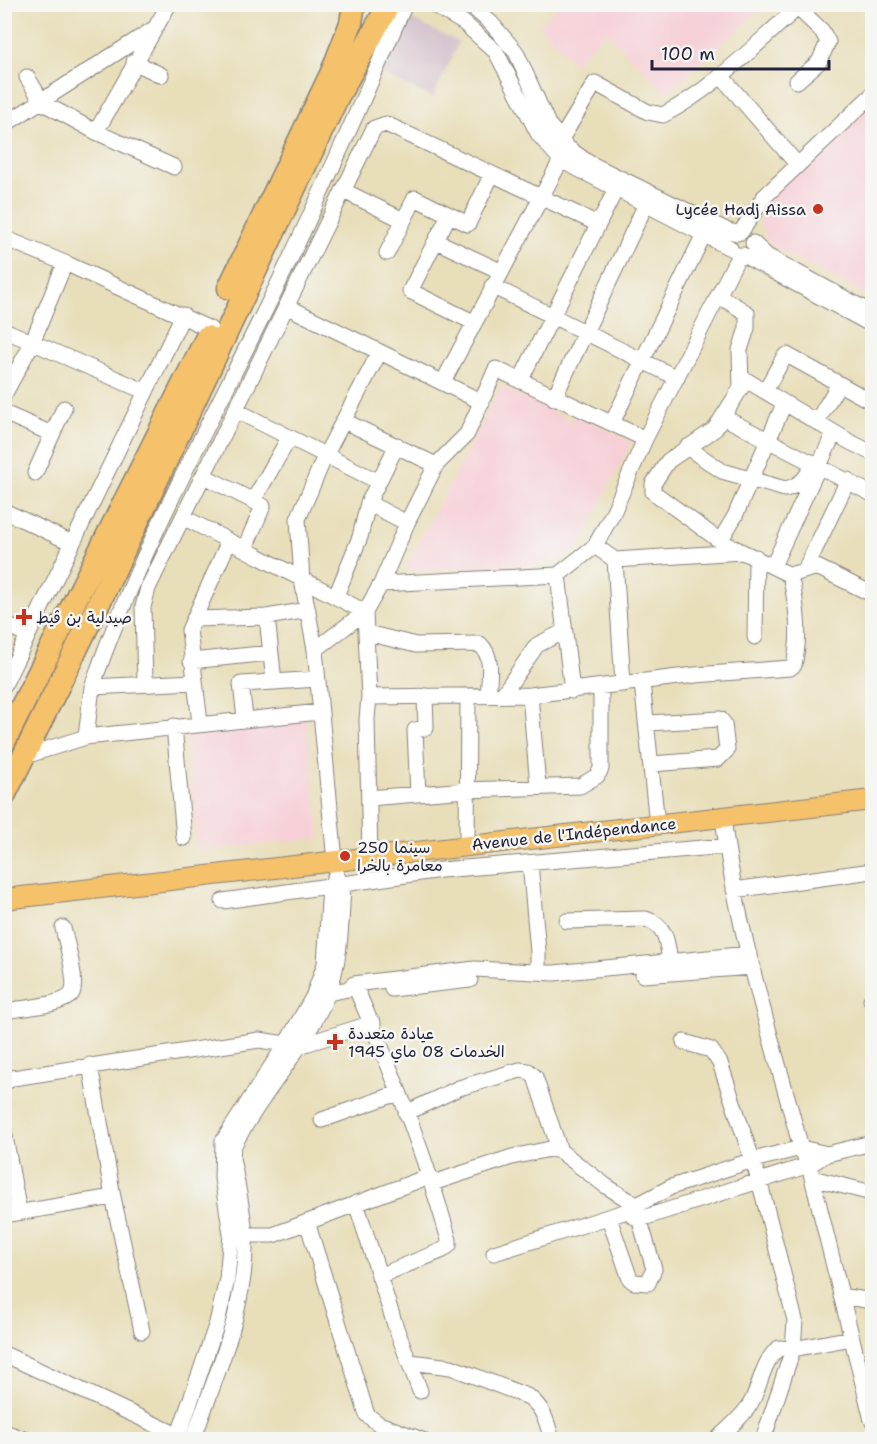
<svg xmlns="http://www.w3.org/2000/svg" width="877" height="1444" viewBox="0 0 877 1444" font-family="'Shantell Sans','Playpen Sans Arabic',sans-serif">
<rect width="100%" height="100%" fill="#f6f6f2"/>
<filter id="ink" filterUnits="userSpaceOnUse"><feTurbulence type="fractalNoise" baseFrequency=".0167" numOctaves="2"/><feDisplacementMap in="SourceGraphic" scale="12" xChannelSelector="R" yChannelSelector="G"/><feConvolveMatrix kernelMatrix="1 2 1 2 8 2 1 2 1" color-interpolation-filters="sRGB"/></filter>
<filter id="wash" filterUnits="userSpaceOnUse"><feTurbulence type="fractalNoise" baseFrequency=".008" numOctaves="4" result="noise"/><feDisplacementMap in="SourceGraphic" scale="24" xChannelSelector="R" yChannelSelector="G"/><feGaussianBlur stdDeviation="1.35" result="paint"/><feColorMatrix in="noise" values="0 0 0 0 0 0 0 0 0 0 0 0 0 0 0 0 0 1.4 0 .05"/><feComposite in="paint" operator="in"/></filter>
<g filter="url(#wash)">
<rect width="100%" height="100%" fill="#e8deb9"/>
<path fill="#f6cfd7" d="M561,4H765V5L667,93L606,32L574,64L539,25Z
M872,100V298L771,245L759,224L768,194Z
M501,386L571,421L576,413L631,442L582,541L566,558L530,567L405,570Z
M306,718L320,838L197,851L185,731Z"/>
<path fill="#d1bdc9" d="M406,17L459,42L433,98L380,73Z"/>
</g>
<g filter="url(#ink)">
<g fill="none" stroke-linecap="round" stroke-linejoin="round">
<g stroke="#85807a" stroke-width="17">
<path id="minor" d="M169,4L96,132L174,167
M432,4L464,23L496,52L539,135L561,160L730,248
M469,4L491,23L516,52L548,124L568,148L589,163L728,231L737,233
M134,62L161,75
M27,77L43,103L96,132
M722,77L797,164
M797,81L819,62L828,42L822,31L798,8
M4,125L152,30
M344,191L403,220
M449,215L410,291L473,322
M741,232L764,197L872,95
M4,238L65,263L210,329
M436,241L500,271
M753,243L767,256L872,313
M387,253L415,198L468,224L492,174
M743,255L872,325
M492,286L677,378
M719,296L747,313V328L740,350L741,388L715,429L668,461L653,484V492L720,541L790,575L817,567L872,594
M288,307L482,402
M4,330L144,391
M741,377L850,442L872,453
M520,381L616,189
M443,382L561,160L560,141L595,83L648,112L663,115C717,87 756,43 802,4
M765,391L784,357L787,355L872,402
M4,395L32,343L65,263
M554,398L646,204
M237,411L379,482
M4,413L52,434
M723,417L872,494
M344,421L436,465
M817,421L839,384
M612,423L704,234
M687,447L722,471L785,489C800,486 809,476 813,462
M35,473L64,408
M204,476L263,506L245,548
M253,501L289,438
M368,503L407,523
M4,511L72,543
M185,518L365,612L369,697L367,719L370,857
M720,541L735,516L784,404
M595,546L615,560L741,552
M615,560L623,684
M773,566L834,433
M805,570L848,480
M558,575L572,691
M381,584L558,575L595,546L613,513L645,439L739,255
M336,596L360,537L368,503L397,445
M195,619L267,617L308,610
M4,624L28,635
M367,633L416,645L480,644C494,657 489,678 488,695
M755,637L756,557
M315,650L365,612L381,584L407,523L436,465L467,434L496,369L645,439
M191,661L270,653
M274,682L317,679
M642,683L657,824
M145,684L143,607L148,588L374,128L386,124L598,224
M4,685L183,315
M92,687C141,546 214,416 279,282C323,191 364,97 405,4
M503,694L537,645L563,632
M530,695L538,786
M369,697L530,695L695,675L790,668L794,665C801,635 797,605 790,575
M245,718L241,684L274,682L267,617
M200,723L189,630L229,541
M648,723L720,719L724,724L727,750L718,759L652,764
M174,726L184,838
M86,737L92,687L194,682
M22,757L86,737L319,712
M418,794L415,730L426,728L425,696
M369,798L466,790L580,786L597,776L601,769V688
M723,817C736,929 772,1039 801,1148L809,1165L872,1420
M467,846L468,696
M530,863L538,951V972
M734,890L872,871
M223,901L441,870L726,846
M567,921L646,919C667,926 667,942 670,962
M643,975L753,967
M354,984C391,1067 424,1152 449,1240V1245L443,1250L379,1276
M392,989L470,980
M328,993L348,989L354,984L475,969L554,973L749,954
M871,1000H872
M4,1011C19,1008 65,1006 72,993C78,982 66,941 63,928
M684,1042L711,1050L720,1063L759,1180L795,1320L793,1349L763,1440
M90,1065L113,1197L142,1331
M4,1083L13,1078L259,1040L299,1046L373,1023
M406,1113L459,1088L520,1070L528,1071L535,1077L560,1151
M322,1120L398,1093
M4,1131L19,1212
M812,1178L872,1193
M433,1183L512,1157L550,1149L560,1151L606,1186L635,1204L654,1269L648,1283L634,1282L630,1279L609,1218
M356,1203L395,1325L420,1391
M4,1215L113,1197
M633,1216L640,1219L809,1165L827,1154L872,1143
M307,1222L367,1415L379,1424L422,1440
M234,1235H273L430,1176
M494,1253L624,1212L671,1187L753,1160L801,1148L827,1154
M841,1296L872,1301
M4,1354L188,1440
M410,1362L451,1367L529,1397C544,1409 547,1422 552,1440
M4,1432L27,1440
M177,1440L217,1323L227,1279L231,1234L222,1178L223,1141L287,1042L313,997L325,964L330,887L336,875
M193,1440C216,1374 248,1306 245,1235C243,1210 237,1183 232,1158L233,1147C260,1094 304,1050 327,995C341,962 341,921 343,886L336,875L335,861L315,650L302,580L298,519L325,456L379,353
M716,1440C727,1430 741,1418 749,1406C761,1388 761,1362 779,1348L793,1349L852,1338"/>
</g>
<g stroke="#85807a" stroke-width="22">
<path id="major" d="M4,899L872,800"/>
</g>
<g stroke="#85807a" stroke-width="25">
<path id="highway" d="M229,288L332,72L351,23L354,4
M4,742L207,337
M4,796L98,605L337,98L389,4"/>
</g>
<use href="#minor" stroke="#fff" stroke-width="15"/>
<use href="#major" stroke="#f5c16b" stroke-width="20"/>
<use href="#highway" stroke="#f5c16b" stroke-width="22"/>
</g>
</g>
<g fill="#c8321e" stroke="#f6f6f2" stroke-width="2">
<circle cx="818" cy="209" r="6"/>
<path d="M21 608h6v6h6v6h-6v6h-6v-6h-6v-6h6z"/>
<circle cx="345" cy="856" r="6"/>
<path d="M332 1033h6v6h6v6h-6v6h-6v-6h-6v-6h6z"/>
</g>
<g text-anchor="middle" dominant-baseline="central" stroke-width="5" stroke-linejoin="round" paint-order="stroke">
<g font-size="16" fill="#22223b" stroke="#f6f6f2" text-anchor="start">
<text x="806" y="209" text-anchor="end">Lycée Hadj Aissa</text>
<text x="36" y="617">صيدلية بن ڤيط</text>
<text x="357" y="847">سينما 250<tspan x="357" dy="18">معامرة بالخرا</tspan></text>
<text x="348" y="1033">عيادة متعددة<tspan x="348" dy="18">الخدمات 08 ماي 1945</tspan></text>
</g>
<g font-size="16" fill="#22223b" stroke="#f6f6f2">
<text transform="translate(574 834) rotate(-6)">Avenue de l'Indépendance</text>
</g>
</g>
<rect width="877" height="1444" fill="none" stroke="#f6f6f2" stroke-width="24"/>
<path d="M652 60v9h177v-9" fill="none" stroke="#22223b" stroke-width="3"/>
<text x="661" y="60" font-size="18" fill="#22223b" stroke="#f6f6f2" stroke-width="4.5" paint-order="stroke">100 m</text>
</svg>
